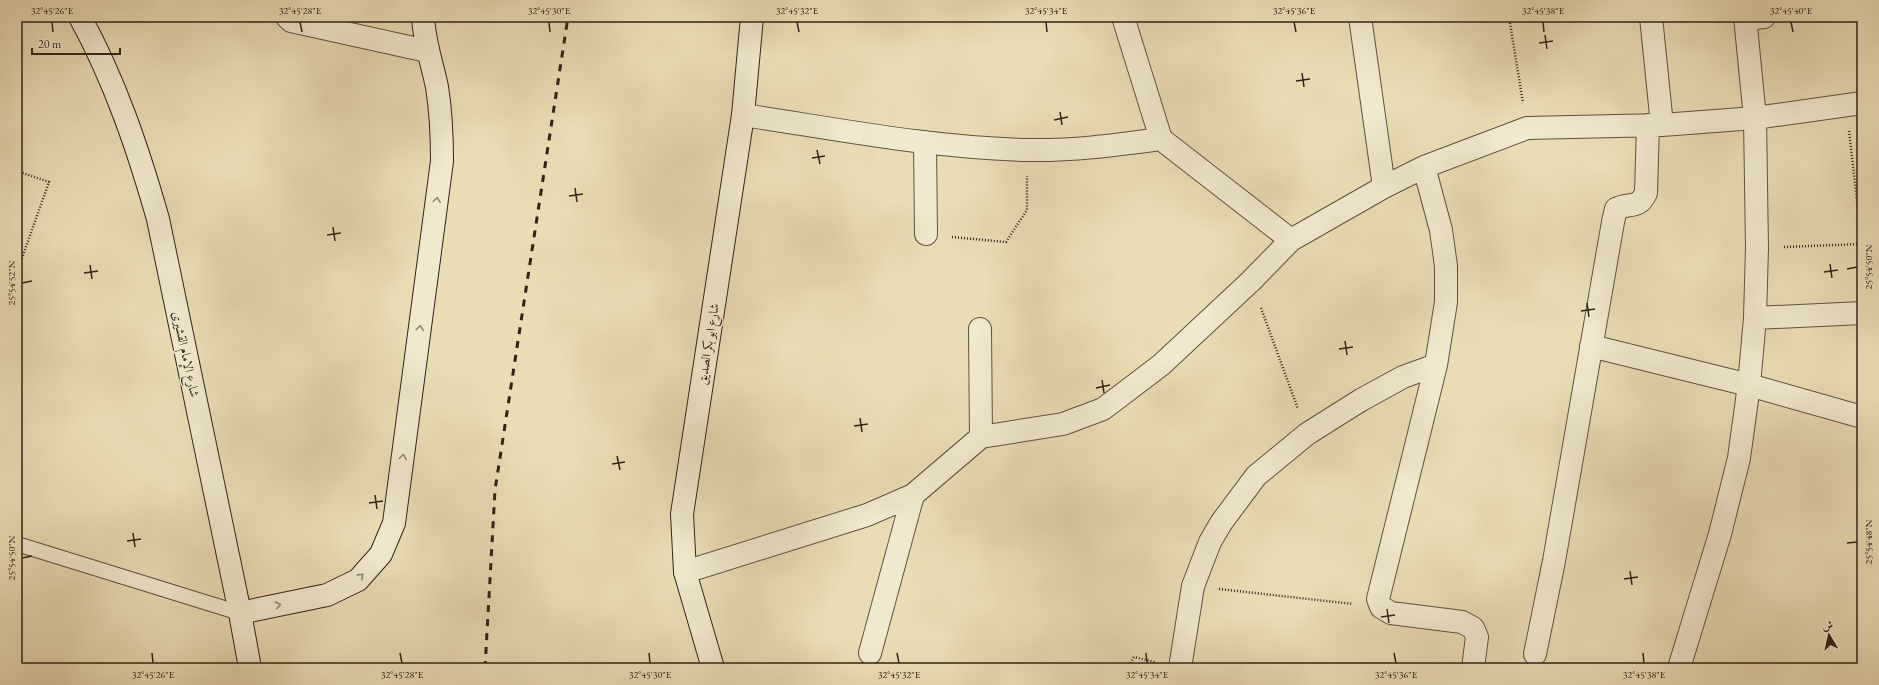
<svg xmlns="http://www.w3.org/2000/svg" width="1879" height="685" viewBox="0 0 1879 685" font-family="'EB Garamond',Amiri,serif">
<rect width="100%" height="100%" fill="#eaddb5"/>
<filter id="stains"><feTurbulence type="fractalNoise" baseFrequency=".005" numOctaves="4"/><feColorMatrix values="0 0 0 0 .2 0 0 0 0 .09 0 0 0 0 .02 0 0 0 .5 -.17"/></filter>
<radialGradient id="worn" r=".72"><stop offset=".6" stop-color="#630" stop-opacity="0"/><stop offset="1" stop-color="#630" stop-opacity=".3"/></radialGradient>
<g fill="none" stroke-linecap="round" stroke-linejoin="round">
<g stroke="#5e523f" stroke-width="16">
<path id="lane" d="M17,544L240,613"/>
</g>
<g stroke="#5e523f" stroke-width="24">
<path id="street" d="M287,17L291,21L427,51
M1123,17L1161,139L1291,240
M1360,17L1384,187
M1651,17L1662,125
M1745,19L1764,17
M743,115C837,129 932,148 1028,150C1073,151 1116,145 1161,139
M925,143L926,234
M1424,167L1441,230L1446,266V302L1436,365L1378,599L1381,607L1391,613L1462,622L1473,628L1477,637L1473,668
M1755,318L1862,313
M980,329L981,437
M1591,346L1749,385L1862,417
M685,572L867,515L913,495L981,437L1063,424L1103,409L1161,365L1251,281L1291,240L1384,187L1424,167L1527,128L1662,125L1755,118L1862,103
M870,653L913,495
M1535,654L1554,561L1613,222L1616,209C1629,202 1638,210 1646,193L1648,125
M1180,668L1193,586L1210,542L1221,523L1256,476L1307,434L1361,400L1403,377L1436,365
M1679,668L1720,534L1739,458L1749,385L1755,318L1757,248L1755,118L1745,17"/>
</g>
<g stroke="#2f2318" stroke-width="24">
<path id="secondary" d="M80,17C115,81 138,149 158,219L240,613L250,668
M240,613L327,595L358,580L381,554L394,523L442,161C442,136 441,112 437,87C432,63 424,41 423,17
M713,668L685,572L682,514L743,115L752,17"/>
</g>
<path stroke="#2f2318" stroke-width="2.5" stroke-dasharray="1 2" stroke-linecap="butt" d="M1509,17L1523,103
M1849,131L1862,244
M17,171L49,182L17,272
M952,237L1006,242L1027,210V176
M1784,247L1862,244
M1261,308L1298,409
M1219,589L1353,604
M1127,668L1134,657L1155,662"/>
<use href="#lane" stroke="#f1e9cf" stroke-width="14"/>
<use href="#street" stroke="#f1e9cf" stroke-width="22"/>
<use href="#secondary" stroke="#f1e9cf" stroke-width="22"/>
<path stroke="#2f2318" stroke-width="3" stroke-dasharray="7 7" stroke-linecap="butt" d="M485,668L495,490L568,17"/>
</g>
<defs><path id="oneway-chevron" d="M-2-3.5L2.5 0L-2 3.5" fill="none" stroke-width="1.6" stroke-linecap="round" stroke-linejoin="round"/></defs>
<g stroke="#908674">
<use href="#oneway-chevron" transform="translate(437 200) rotate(-82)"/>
<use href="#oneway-chevron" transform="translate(420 328) rotate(-82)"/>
<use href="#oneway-chevron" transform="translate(403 457) rotate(-82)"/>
<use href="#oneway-chevron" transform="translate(361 576) rotate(-44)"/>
<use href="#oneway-chevron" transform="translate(278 605) rotate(-11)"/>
</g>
<path fill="none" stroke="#2f2318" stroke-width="1.5" d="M52,22L53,32M300,22L302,32M549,22L550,32M797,22L799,32M1046,22L1047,32M1294,22L1296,32M1543,22L1544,32M1791,22L1793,32M1545,35L1547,49M1539,43L1553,41M1302,73L1304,87M1296,81L1310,79M1060,112L1062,125M1054,120L1068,117M817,150L820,164M812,158L825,156M575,188L577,202M569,196L583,194M333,227L335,241M327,235L341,233M1830,264L1832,278M90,265L92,279M1847,269L1857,267M1824,272L1838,270M84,273L98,271M22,283L32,281M1587,303L1589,317M1581,311L1595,309M1345,341L1347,355M1339,349L1353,347M1102,380L1104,393M1096,388L1110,385M860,418L862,432M854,426L868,424M617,456L620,470M612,464L625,462M375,495L377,509M369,503L383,501M133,533L135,547M127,541L141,539M1847,543L1857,542M22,558L32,556M1630,571L1632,585M1624,579L1638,577M1387,609L1389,623M1381,617L1395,615M152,653L153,663M400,653L402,663M649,653L650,663M897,653L899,663M1146,653L1147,663M1394,653L1396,663M1643,653L1644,663"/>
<g text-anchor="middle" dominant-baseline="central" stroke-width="3" stroke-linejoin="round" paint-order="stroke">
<g font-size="13" fill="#2f2318" stroke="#f1e9cf">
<text transform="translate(708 344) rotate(-81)">شارع ابو بكر الصديق</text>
<text transform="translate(186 354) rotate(78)">شارع الإمام القشيرى</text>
</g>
</g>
<rect width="1879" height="685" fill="none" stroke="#eaddb5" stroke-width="44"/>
<g transform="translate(1829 635) rotate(351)" stroke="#f1e9cf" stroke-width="3" paint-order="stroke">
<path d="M0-3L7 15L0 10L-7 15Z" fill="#2f2318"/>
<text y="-6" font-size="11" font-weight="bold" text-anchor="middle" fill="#2f2318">ش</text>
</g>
<path d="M32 48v6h88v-6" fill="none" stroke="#2f2318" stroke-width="2"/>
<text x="38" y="48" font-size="12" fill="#2f2318" stroke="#f1e9cf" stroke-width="3" paint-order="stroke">20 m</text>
<rect x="22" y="22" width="1835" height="641" fill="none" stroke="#2f2318" stroke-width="1.5"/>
<g font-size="10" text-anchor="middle" fill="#2f2318">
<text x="52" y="14">32°45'26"E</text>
<text x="300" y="14">32°45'28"E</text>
<text x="549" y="14">32°45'30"E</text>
<text x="797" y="14">32°45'32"E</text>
<text x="1046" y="14">32°45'34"E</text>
<text x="1294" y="14">32°45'36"E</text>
<text x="1543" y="14">32°45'38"E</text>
<text x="1791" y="14">32°45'40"E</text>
<text transform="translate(1868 267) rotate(-90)" y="4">25°54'50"N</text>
<text transform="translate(11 283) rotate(-90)" y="4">25°54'52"N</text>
<text transform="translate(1868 542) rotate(-90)" y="4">25°54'48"N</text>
<text transform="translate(11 558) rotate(-90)" y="4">25°54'50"N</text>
<text x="153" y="678">32°45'26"E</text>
<text x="402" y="678">32°45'28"E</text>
<text x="650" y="678">32°45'30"E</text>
<text x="899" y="678">32°45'32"E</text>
<text x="1147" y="678">32°45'34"E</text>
<text x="1396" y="678">32°45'36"E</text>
<text x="1644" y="678">32°45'38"E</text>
</g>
<rect width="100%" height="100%" filter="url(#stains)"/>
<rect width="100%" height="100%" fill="url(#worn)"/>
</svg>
